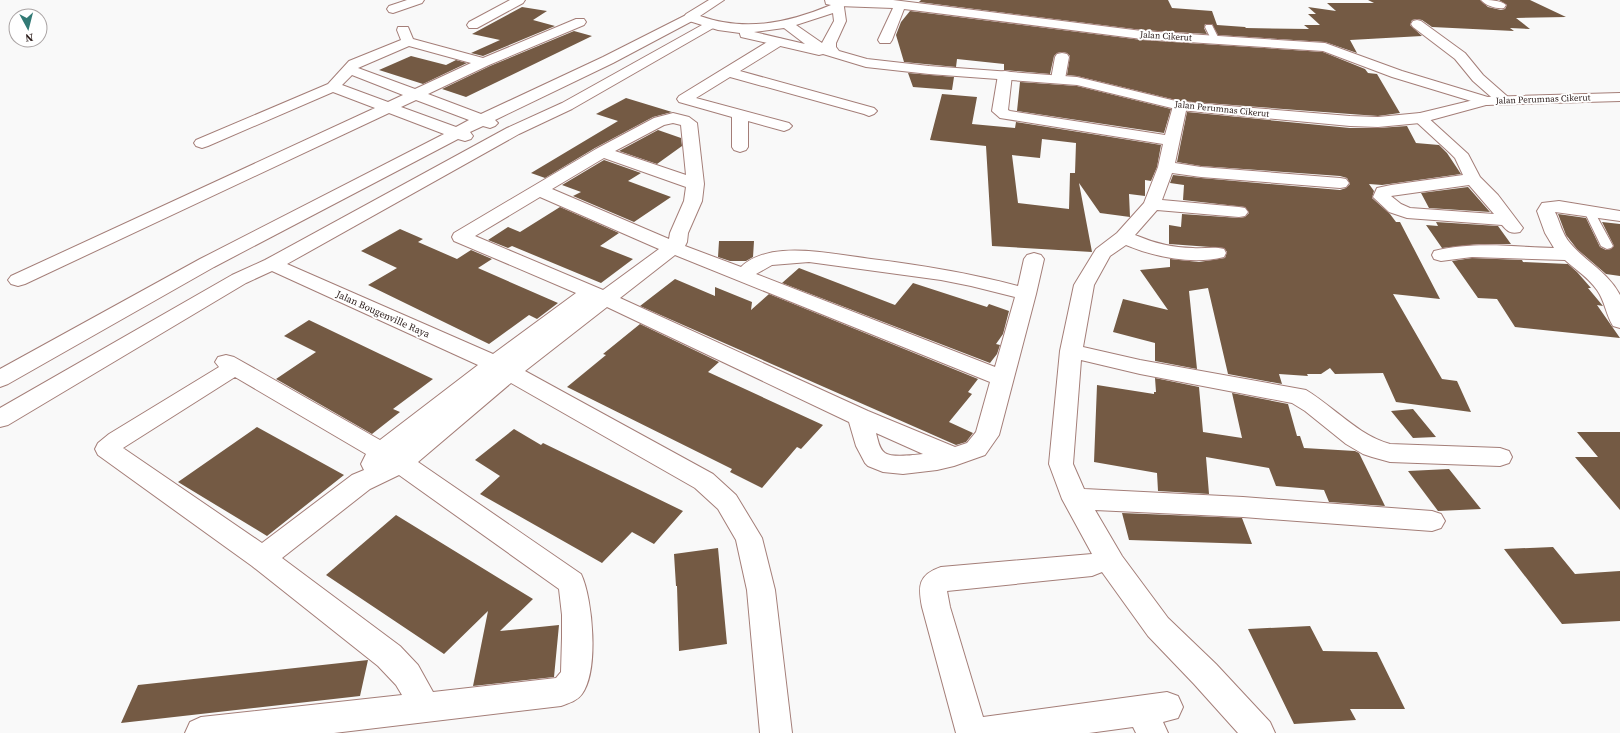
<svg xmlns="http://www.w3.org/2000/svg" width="1620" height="733" viewBox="0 0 1620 733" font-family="'Source Serif 4',serif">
<rect width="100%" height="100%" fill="#f9f9f9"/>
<path fill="#745a44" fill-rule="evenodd" d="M921,0H1168L1172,8L1212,11L1217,25L1245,27L1246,28L1309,29L1304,25H1320L1308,14H1316L1308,7L1336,11L1327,3H1374L1368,0H1480L1488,7L1501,10L1505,9L1507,5L1499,0H1530L1566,17L1516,18L1530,29L1510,28L1514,31L1432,27L1422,20L1417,19L1412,20L1410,25L1422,36L1350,40L1357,53L1325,42L1218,35L1212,24H1205L1204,28L1207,34L1142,30L919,2Z
M522,7L547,11L533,20L555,26L483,56L471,53L500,40L472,34Z
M910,11L1142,40L1323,52L1365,69L1368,73L1377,74L1400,113L1378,116L1350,114L1180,101L1077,76L1067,75L1070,56L1067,53L1062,52L1057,53L1054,56L1050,74L1004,70V64L957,59L956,67L904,62L896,35L901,22Z
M574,31L592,36L466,97L442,89L490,66Z
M411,56L446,65L456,60L467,63L423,84L379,70Z
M908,73L954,77L952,90L913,87Z
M1020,82L1077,86L1171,109L1164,133L1017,111Z
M942,94L977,97L972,124L1015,128L1016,122L1161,145L1157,167L1151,181L1145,180V196L1129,194L1130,217L1100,213L1079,183L1092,252L992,246L986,146L930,140ZM1042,139L1076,143L1075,173H1070L1069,209L1018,203L1012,155L1040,158Z
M626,98L672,112L653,117L595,148L545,178L531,173L618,121L596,114Z
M1187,112L1350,128H1378L1407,126L1416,143L1439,145L1447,153L1461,174L1382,185L1369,184L1374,191L1372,198L1390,214L1396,222H1400L1440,299L1393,294L1442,379L1457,381L1471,412L1396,402L1383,373L1335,374L1330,368L1321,374H1307L1308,376L1279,374L1282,384L1228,374L1208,288L1189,291L1197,369L1155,361V343L1113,332L1123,299L1168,310L1140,270L1170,267V259L1199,262L1225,258L1227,252L1224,248L1169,244V225L1181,227L1182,214L1239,218L1245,217L1249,213L1245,207L1183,200L1184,185L1170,183L1173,175L1201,178L1340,190L1346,188L1350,184L1347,178L1340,176L1201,166L1177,162Z
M658,130L681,138L682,146L657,164L619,151Z
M604,160L641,173L628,181L671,197L634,222L573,196L581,192L562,185Z
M1468,187L1490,212L1429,208L1421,193Z
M560,207L619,233L600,246L633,259L601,283L512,246L508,248L488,240L508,227L520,232Z
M1558,214L1586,218L1600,247L1606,250L1611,249L1614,246L1602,222L1620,224V276L1606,274L1577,249L1566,235Z
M1436,222L1498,226L1511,244H1479L1442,248L1426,225L1438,226Z
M400,229L423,239L418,242L457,259L471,250L492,259L478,268L558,303L537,319L529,315L489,344L368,285L397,268L361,251Z
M719,241H754L753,257L746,261H730L718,257Z
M1472,258L1522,260L1523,262L1568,264L1577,272L1591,288H1588L1603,306L1597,305L1620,338L1515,327L1497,299L1478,298L1452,261Z
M799,268L895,305L913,283L987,307L989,304L1009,311L1003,334L996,344L1000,345L997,354L990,363L782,283Z
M675,279L715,296V287L752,302L751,310L769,294L978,379L968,392L972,394L949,422L973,433L966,442L956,445L640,306Z
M309,320L380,354L433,379L393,409L400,412L372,434L276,379L316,352L284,336Z
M640,324L719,362L708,372L823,425L801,449L797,447L762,488L730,472L732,469L567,387L606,355L603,354Z
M1155,378L1199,387L1203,432L1242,438L1232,393L1288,404L1297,436H1300L1304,448L1355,451L1359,453L1385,506L1329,502L1324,490L1276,486L1269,468L1206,457L1209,494L1158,491L1157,473L1094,462L1097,385L1154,394V392H1156Z
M1413,409L1436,437L1413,438L1391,411Z
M257,427L344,475L267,536L178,482Z
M514,429L541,445L543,443L683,511L654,544L632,532L602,563L480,494L500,476L475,460Z
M1577,432H1620V510L1575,457H1598Z
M1449,469L1481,509L1438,511L1408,471Z
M1122,513L1242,518L1252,544L1129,540Z
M396,515L533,599L500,631L559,625L554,677L473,686L488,611L444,654L326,575Z
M1553,547L1575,574L1620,571V621L1562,624L1504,549Z
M718,548L727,644L679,651L677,586H676L674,554Z
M1310,626L1323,651L1377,652L1405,709H1350L1356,720L1294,724L1248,629Z
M368,660L360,696L121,723L138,685Z"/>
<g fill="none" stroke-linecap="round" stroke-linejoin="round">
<g stroke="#a47e78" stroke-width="2">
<path id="lane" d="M1206,25H1212L1219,39L1218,41H1212L1205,27Z
M1589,208L1594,211L1613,246L1611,248L1607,249L1601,246L1584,211Z"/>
</g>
<g stroke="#a47e78" stroke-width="2">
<path id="street" d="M407,0H424L422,3L393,13L389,12L387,9L389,6Z
M510,0H525L523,3L477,28H469L467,25L469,22Z
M833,0H893L1142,31L1325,43L1402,71L1491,98L1493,101L1491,104L1486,105L1481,104L1392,77L1323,51L1142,39L904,9L892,40L890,43H880L878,40L893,8L838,6L834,5L832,2Z
M1481,0C1490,0 1500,0 1506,5L1504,8C1497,9 1486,6 1481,0Z
M690,13L694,14L696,17L694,20L613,63L495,120L498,123L495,126L490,128L483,126L470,132L473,136L471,139L465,141L458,139L214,267L8,384L0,387V369L200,259L444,134L389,113L25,284L18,286L11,284L8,280L11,276L375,108L333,92L208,146L202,148L196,146L194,143L196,140L328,84L349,61L401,40L397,30L398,27H408L413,39L483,58L576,19H584L586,22L584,25L489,65L428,94L481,114L603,57ZM409,46L471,63L415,89L358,68ZM352,75L403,95L388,102L342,85ZM416,100L469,120L456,127L401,107Z
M711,20L715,21L717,24L715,27L572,109L519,134L287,264L493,354L576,293L454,241L452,237L454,233L596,149L654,118L673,113L689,117L697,123L704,184L702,201L688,233L687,242L685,246L741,267C751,257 768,252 783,251C812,249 841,255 871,259C921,265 969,273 1018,286L1024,259L1027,255L1034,253L1041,255L1044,259L1036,294L999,435L985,455L954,466L937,470L903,474L883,472L868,466L865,463L856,446L849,422L607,307L525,371L713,474L736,495L762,538L775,590L792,733H760L747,590L736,540L718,509L695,488L511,383L418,462L581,574C593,599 599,671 582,694C577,701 569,703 561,706L334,733H185L190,722L201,717L402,695L396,685L378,666L252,566L98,455L95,449L98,443L109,434L219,367L215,362L218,357L226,355L234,357L380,440L478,365L272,271L246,283L8,425L0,427V408L232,275L265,260L507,128L562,103ZM673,123L681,125L686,175L615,151L664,125ZM604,158L686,187L684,201L670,233L669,239L552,189ZM540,197L652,246L659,249L603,290L475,236ZM675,255L990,382L976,432L967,443L955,447L868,411L620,298ZM809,262L941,280L971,286L1015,297L995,367L756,274L772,265ZM235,377L366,454L361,464L364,470L352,475L262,543L123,448ZM876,433L923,454C914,455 892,458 885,453C879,449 878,440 876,433ZM399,475L559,589L562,615V638L561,672L556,678L433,692L418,665L400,646L282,558L370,489Z
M1417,20L1421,21L1465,53L1483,75L1508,97L1510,100L1508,103L1503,104L1498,103L1473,81L1455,59L1413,27L1411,24L1413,21Z
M777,38L782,39L784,42L782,45L740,71L874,108L877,111L874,114L869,116L864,114L730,77L696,98L789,123L792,126L789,129L784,131L748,121V147L746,150L740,152L734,150L732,147V117L679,102L677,99L679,96L772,39Z
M1062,53L1067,54L1069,57L1065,79L1063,82L1058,83L1053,82L1051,79L1055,57L1057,54Z
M1005,71L1010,72L1012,75L1008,110L1010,111L1165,135L1173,106L1175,103L1180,102L1185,103L1187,106L1175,163L1201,167L1340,178L1346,179L1349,183L1346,187L1340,188L1201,177L1172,173L1162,200L1239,207L1245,208L1248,212L1245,216L1239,217L1157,210L1135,235C1154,243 1173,248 1193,248C1203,249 1214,246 1224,249L1226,253L1224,257C1192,265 1155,257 1126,245L1110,256L1094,285L1083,347L1140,360L1306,390C1334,407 1358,435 1390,444L1500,448L1509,451L1512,457L1509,463L1500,466L1390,462L1372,457L1363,454L1346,444L1305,411L1292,403L1140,374L1081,360L1073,464L1084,489L1243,497L1432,511L1441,514L1445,521L1441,528L1432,531L1243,517L1095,510L1122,556L1168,618L1216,664L1270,722L1275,733H1238L1194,684L1148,636L1102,572L1092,576L947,591L950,607L983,717L1167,692L1178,696L1183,707L1178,718L1163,722L1168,733H1136L1133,727L1089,733H956L922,607C918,586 918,575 941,567L1092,554L1062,499L1049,464L1060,351L1074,285L1096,249L1117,233L1144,203L1158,167L1163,144L1000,118L992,111L998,75L1000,72Z
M1420,113L1425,115L1468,154L1480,177L1498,195L1523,228L1520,232C1511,234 1508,232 1502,225L1407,218L1389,212L1373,197L1377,188L1391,185L1463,175L1455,158L1450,153L1412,118L1415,115ZM1469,185L1494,214L1410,208L1401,204L1391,196Z
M1559,201L1620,211V221L1555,212C1560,222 1562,234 1570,243C1586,262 1608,272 1620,295V328L1613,326C1606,315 1605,301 1597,290C1589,278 1576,270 1565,260L1472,257L1441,261L1434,259L1432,255L1434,251C1473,241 1515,247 1554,248L1545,233L1537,211L1542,203Z"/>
</g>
<g stroke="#a47e78" stroke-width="2">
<path id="secondary" d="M709,0H724L700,16C745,32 788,23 831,5L826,4L825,0H843L846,21L836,43V47L839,51L867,59L929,66L1077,77L1180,102L1350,116L1378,117L1420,113L1486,97L1620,93V101L1486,105L1420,123L1378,127L1350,126L1180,110L1077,85L929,74L866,67L823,54L819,55L741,37L740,34V33L718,30L686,20L684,17L686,14ZM833,13L834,21L822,43L796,25ZM784,28L805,44L754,32Z"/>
</g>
<use href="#lane" fill="#fff" fill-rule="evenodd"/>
<use href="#street" fill="#fff" fill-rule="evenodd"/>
<use href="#secondary" fill="#fff" fill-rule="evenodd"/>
</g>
<g text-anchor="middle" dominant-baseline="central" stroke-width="4" stroke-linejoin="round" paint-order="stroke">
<g font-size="9" fill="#291a18" stroke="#fff">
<text transform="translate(1166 36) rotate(4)">Jalan Cikerut</text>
<text transform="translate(1543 99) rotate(-2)">Jalan Perumnas Cikerut</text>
<text transform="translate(1222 109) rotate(6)">Jalan Perumnas Cikerut</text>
</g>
<g font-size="10" fill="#291a18" stroke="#fff">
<text transform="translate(383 314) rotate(24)">Jalan Bougenville Raya</text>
</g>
</g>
<g transform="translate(28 28) rotate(173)"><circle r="19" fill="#ffffff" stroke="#a9a3a3"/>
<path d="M0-3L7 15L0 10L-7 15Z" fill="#327a75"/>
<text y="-6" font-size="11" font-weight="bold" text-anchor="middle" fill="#291a18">N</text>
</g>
</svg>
